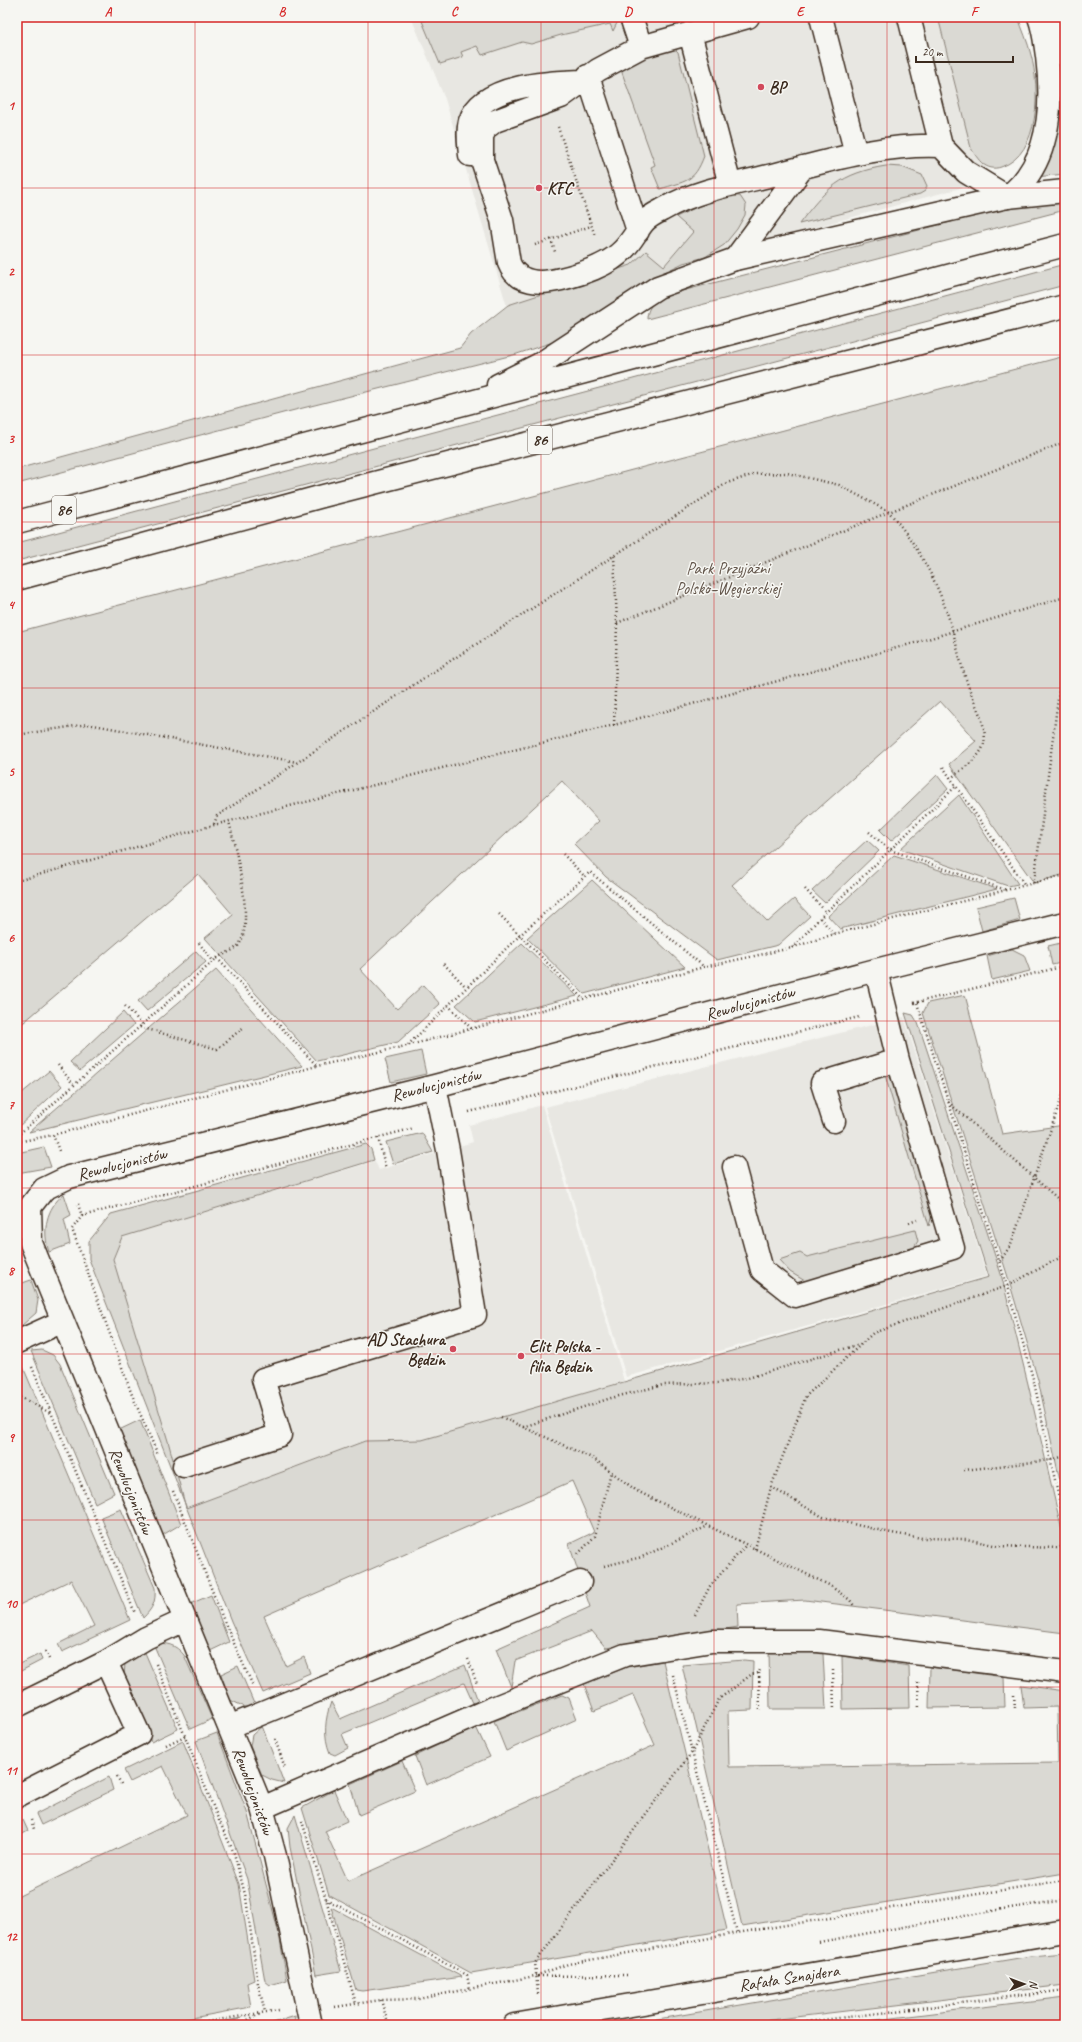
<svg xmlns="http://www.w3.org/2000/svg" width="1082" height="2042" viewBox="0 0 1082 2042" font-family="Caveat,sans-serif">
<rect width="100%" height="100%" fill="#f6f6f2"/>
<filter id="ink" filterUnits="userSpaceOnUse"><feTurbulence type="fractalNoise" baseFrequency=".025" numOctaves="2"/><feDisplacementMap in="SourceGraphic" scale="8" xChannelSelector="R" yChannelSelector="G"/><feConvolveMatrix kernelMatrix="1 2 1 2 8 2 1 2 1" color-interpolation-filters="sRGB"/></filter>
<g filter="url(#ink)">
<path fill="#e8e7e2" d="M411,17H938L971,148L978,159L986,166L990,180L508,310L445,99Z
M904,1017L987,1276L626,1377L545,1107Z
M542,1105L624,1381L423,1443L364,1441L186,1508L113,1259L122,1237L375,1161L379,1170L473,1142L469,1125Z"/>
<path fill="#dad9d3" stroke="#8a8278" d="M434,17H620L613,31L610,24L561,35L531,44L522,42L482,55L477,46L461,52L463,57L440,64L422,21Z
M938,17H1018C1022,29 1028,42 1031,55C1040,87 1041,154 1001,167C986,172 978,160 971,148Z
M673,47L678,52L704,156C694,183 685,181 660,189L651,167L655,165L620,67L628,59Z
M1065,106V174L1036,177L1053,140Z
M886,166L902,167L922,175L927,186L925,191L920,194L799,224C825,189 841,173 886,166Z
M722,195L740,196L746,205L745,215L737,229L724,245L705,257L683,263L651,279L565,338L517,354L283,413L17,484V469L460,348L471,334L508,305L631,265L646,251L664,266L693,232L676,217Z
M1040,199H1065V210L647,319C647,303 660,298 674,293Z
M1065,264V285L17,561V543Z
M1065,356V874L1034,883L949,764L976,741L940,701L732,885L768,922L794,899L810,916L778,945L717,960L606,877L574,844L599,821L562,781L360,969L397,1009L423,985L440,1004L398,1042L317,1061L205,938L233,915L198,874L17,1028V632Z
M937,775L948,789L891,841L880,830Z
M959,795L1018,884L1008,886L900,849Z
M867,840L879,851L825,903L812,891Z
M894,855L997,889L840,929L828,916Z
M592,880L685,967L584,994L527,938Z
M1014,898L1020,920L982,931L976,907Z
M1065,942V962L1052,965L1048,946Z
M522,943L577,996L475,1022L456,1005Z
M1012,949L1024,955L1030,971L992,980L987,956Z
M196,951L206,962L147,1011L138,1001Z
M216,970L302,1066L29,1132Z
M965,995L1002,1134L1065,1125V1504L1038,1380L1007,1274L923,1013L928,1003Z
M123,1012L134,1025L80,1071L70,1062Z
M905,1013L913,1015L918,1023L1001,1274L1028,1384L1065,1544V1633L805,1600L737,1604L738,1627L606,1648L592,1631L515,1661L511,1687L496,1649L590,1607L569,1544L594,1532L572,1481L264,1616L286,1666L304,1657L310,1673L263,1693L231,1621L89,1259V1241L111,1214L366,1144L371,1149L374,1160L122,1237L113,1259L168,1441L186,1508L365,1441L422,1440L989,1277Z
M421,1051L426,1074L391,1082L385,1059Z
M49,1071L62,1086L17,1128V1087L22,1093Z
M885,1075L895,1081L932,1215L929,1226Z
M422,1133L433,1152L393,1164L386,1142Z
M44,1147L51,1167L17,1173V1153Z
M64,1194L71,1215L64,1219L70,1244L49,1252C42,1231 46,1208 64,1194Z
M915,1230L918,1241L909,1255L810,1284L790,1272L779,1260L800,1253L807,1257Z
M31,1280L38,1300L36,1313L21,1326L17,1318V1285Z
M42,1350L53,1355L60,1364L114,1493L95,1503L31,1351Z
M18,1355L130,1620L62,1652L58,1644L94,1626L71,1580L17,1606Z
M140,1420L181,1524L161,1536L119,1430Z
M121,1509L155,1588C156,1602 153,1608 143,1618L101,1517Z
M211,1595L229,1642L210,1651L190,1604Z
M153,1643C167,1643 175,1644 184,1655L212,1719L190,1729Z
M143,1648L178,1729L151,1742L124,1678L125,1662Z
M788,1648L823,1654L826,1709H770L769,1649Z
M40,1654L42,1660L17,1673V1665Z
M842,1656L909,1666L910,1708L843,1709Z
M744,1660L753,1661L752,1710L728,1711L729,1767L1058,1763L1057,1707L1024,1708L1021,1685L1065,1691V1873L742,1926L682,1665Z
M663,1661L727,1930L471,1973L329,1895L302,1808L334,1790L347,1821L325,1831L348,1881L655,1745L633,1695L594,1711L584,1684L627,1667Z
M465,1665L478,1701L473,1703L464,1683L342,1734L348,1748L335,1755L330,1753C323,1736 325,1719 331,1702L340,1719Z
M238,1666L255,1706L245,1707L230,1700L221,1674Z
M930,1667L1004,1677L1005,1707L929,1708Z
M562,1695L569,1698L577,1719L506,1751L494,1721Z
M262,1726L284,1783L272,1780L262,1775L250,1746L252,1735Z
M476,1727L490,1757L426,1785L415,1756Z
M217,1733L247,1812L279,1934L287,1980L270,1985L265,1981L247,1879L196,1741Z
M183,1741L239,1884L254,1980L247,1983L251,2007L155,2025H17V1897L187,1815L163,1766L130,1782L124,1770Z
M402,1761L415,1791L359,1815L350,1784Z
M109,1777L113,1790L41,1825L36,1814Z
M295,1815L341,1971L316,1975L290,1847L288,1828Z
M23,1820L28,1831L17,1837V1823Z
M331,1907L462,1977L362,1991L356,1990Z
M1065,1953V1985L728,2025H632L652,2020L1031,1956Z
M1065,1997V2025H835Z
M295,2016L294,2025H267Z
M242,2018L223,2025H204Z"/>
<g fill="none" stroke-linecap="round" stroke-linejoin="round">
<g stroke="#3b2a1e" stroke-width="25">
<path id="minor" d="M631,17L641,47L748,17
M821,17L856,154
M909,17L941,146L966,172L1007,197C1050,165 1053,105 1047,56C1045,43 1044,30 1039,17
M1043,27L1065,55
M1043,27L1065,24
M690,33L730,185
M641,47L598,70L561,97L495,121L486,128L482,136V160L502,220L509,263C517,284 541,284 561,279C581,274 608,266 623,250C631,242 636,232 643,223C647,218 656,213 662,210C694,191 734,184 769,176C825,162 883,143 941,146
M588,76L638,231
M470,155C469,143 467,131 470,121C482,84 551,82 582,81
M735,259L803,167
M834,1121L822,1083L898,1060
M734,1167L762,1270L795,1296L953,1248L898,1060L876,970
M17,1342L61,1322
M184,1466L280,1435L263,1379L475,1315L448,1150L435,1086
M17,1706L106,1662L146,1638L185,1620
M229,1727L580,1582
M17,1796L139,1734L106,1662
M262,1808L488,1710L625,1655L712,1641H819L1065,1672
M311,2025L275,1856L262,1808L31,1243L30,1207L44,1189L69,1177L435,1086L876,970L1065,923
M514,2025L1065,1931"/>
</g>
<g stroke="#3b2a1e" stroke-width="25">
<path id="major" d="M498,385L540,364L658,287L735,259L1007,197L1065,191
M17,522L1065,245
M17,579L323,496L1065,306"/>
</g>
<path stroke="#3b2a1e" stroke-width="2.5" stroke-dasharray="1 3" stroke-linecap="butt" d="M558,127L595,236
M551,239L555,252
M535,245L591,226
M617,623L889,512C919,546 941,588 953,632C958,651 962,669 969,688C974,704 988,725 984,743C982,757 961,770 951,778
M614,725L617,623L614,556
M17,735L88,724L297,762
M943,767L956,786
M214,824L217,816L430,674L727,483L755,474L787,473L839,485L889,512L1065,442
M869,832L890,850L1006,890
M563,854L585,877
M17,881L214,825L614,725L756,687L918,642L1065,597
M1034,883L1065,645
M805,889L826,912
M499,914L583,999
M820,918L834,934
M199,943L213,961
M792,948L820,918L956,786L1025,885
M217,958C223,954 237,950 240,943C254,919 235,848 229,821
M444,964L466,987
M914,1003L1065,966
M917,1003L1007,1286L1034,1382L1065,1527
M448,1005L472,1029
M125,1006L142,1024
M140,1027L217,1049L244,1027
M408,1045L519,936L590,872L703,966
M58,1065L73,1084
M948,1102L1065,1205
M469,1112L859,1017
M53,1135L59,1151
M17,1136L217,958L317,1066
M378,1138L386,1169
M17,1142L53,1135L317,1066L406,1046L704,967L791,948L834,934L1065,875
M78,1204L82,1216L72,1229L132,1395L158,1455
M82,1216L414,1128
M909,1223L917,1220
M1000,1261L1011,1245L1065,1088
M32,1367L135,1613
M17,1395L52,1414
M501,1417L594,1459L637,1491L829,1585L850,1600L855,1607
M523,1427L611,1398L663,1385L718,1383L748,1378L860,1344
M964,1470L1051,1460L1065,1456
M771,1487L823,1517L891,1533L922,1538L966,1539L998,1546L1057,1548L1065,1545
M173,1491L224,1621L253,1686
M755,1549L771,1487L806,1396L873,1333L1007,1286L1065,1255
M578,1554L595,1536L611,1472
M604,1566L642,1557L708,1526
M695,1615L710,1586L746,1545
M45,1651L49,1659
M468,1659L477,1684
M156,1664L217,1816L234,1853L246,1898L258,1984L265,2012
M833,1670L834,1710
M759,1673L760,1711
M673,1675L737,1933
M918,1682L919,1709
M1014,1695L1015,1708
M275,1739L285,1768
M166,1745L185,1736
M117,1776L122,1786
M31,1820L34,1829
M302,1821L326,1899L356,2004
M326,1899L467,1975L470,1990
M819,1942L1003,1909L1065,1900
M538,1976L627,1975
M538,1994L535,1963L692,1752L719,1699L752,1674L759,1673L760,1670
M381,2000L387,2020
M335,2007L381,2000L418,1999L535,1976L568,1964L737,1933L1065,1880
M187,2025L279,2010
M237,2025L260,2014
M783,2025L1065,1990"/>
<use href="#minor" stroke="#f6f6f2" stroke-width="22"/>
<use href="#major" stroke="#f6f6f2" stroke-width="22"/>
</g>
</g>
<path fill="none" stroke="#d62828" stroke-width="1" stroke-opacity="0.55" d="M195,17V2025M368,17V2025M541,17V2025M714,17V2025M887,17V2025M17,188H1065M17,355H1065M17,522H1065M17,688H1065M17,854H1065M17,1021H1065M17,1188H1065M17,1354H1065M17,1520H1065M17,1687H1065M17,1854H1065"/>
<g fill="#d1495b" stroke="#f6f6f2" stroke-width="1.5">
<circle cx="761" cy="87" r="4"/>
<circle cx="539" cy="188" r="4"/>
<circle cx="453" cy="1349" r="4"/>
<circle cx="521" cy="1356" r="4"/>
</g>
<g text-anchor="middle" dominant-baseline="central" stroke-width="3" stroke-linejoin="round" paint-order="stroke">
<g fill="#f6f6f2" stroke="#73675e" stroke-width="1">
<rect x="528" y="426" width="24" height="28" rx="3"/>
<rect x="52" y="496" width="24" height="28" rx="3"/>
</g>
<g font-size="16" font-weight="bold" fill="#3b2a1e">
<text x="540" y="440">86</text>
<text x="64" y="510">86</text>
</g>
<g font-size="17" font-weight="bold" fill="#3b2a1e" stroke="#f6f6f2" text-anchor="start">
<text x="769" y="87">BP</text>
<text x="547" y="188">KFC</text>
<text x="445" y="1339" text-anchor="end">AD Stachura<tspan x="445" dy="20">Będzin</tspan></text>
<text x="529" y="1346">Elit Polska -<tspan x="529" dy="20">filia Będzin</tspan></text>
</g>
<g font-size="17" fill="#63564b" stroke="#f6f6f2">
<text x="728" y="568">Park Przyjaźni<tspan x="728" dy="20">Polsko–Węgierskiej</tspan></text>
</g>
<g font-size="17" fill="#3b2a1e" stroke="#f6f6f2">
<text transform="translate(750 1003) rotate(-15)">Rewolucjonistów</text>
<text transform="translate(436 1085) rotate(-14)">Rewolucjonistów</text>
<text transform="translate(122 1164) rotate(-14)">Rewolucjonistów</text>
<text transform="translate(131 1491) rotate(68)">Rewolucjonistów</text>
<text transform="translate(253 1791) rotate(70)">Rewolucjonistów</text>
<text transform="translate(789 1978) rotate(-9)">Rafała Sznajdera</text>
</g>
</g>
<rect width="1082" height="2042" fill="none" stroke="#f6f6f2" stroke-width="44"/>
<g transform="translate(1024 1984) rotate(89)" stroke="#f6f6f2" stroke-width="3" paint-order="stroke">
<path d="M0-3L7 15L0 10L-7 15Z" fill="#3b2a1e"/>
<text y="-6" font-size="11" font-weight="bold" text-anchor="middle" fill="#3b2a1e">N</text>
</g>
<path d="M916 56v6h97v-6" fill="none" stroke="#3b2a1e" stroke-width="2"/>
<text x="922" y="56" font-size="12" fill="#3b2a1e" stroke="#f6f6f2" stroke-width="3" paint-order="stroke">20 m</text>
<rect x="22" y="22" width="1038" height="1998" fill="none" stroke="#d62828" stroke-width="1.5"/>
<g font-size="13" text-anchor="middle" font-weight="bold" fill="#d62828">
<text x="108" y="16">A</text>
<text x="282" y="16">B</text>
<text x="454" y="16">C</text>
<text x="628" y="16">D</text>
<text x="800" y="16">E</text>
<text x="974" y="16">F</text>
<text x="11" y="110">1</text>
<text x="11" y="276">2</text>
<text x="11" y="443">3</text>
<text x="11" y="609">4</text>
<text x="11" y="776">5</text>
<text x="11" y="942">6</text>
<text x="11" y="1109">7</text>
<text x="11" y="1275">8</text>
<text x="11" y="1442">9</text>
<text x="11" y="1608">10</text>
<text x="11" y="1775">11</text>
<text x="11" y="1941">12</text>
</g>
</svg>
